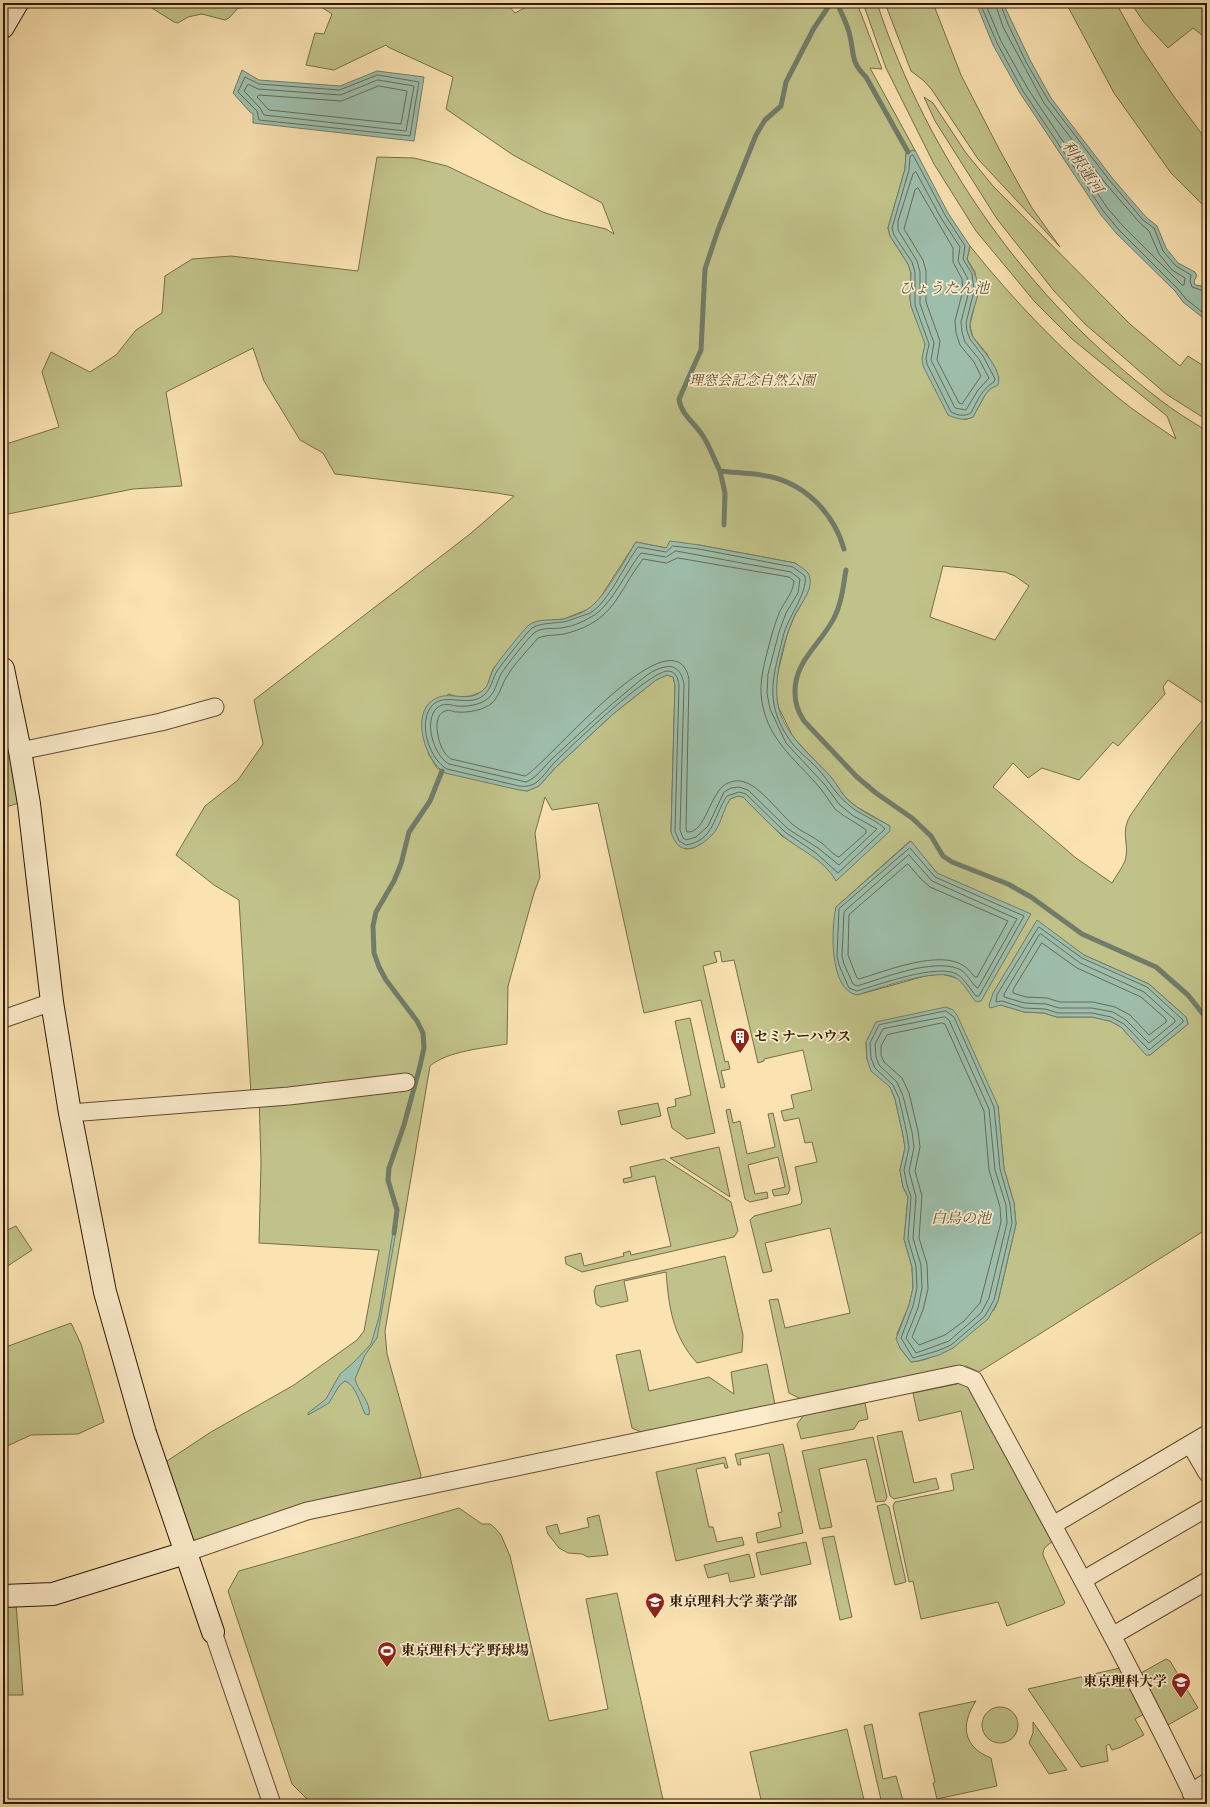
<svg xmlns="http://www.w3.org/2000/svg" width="1210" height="1807" viewBox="0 0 1210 1807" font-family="'Libre Bodoni','Noto Serif JP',serif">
<rect width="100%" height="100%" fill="#fae2b1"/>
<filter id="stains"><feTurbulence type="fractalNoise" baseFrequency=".005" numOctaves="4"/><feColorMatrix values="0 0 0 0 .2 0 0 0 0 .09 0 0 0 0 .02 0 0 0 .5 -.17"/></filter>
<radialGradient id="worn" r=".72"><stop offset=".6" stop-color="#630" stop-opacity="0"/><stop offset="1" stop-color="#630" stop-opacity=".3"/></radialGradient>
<path fill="#c1c289" stroke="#776d48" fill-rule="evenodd" d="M144,3H250L249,7L238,8L229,18L225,20L202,14L188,17L178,23L174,22Z
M315,3H366L367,5L368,3H506L515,13L534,3H857L882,69L870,68L916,152L913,150L906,153L905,169L888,228L890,236L908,264L911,273L910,298L911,306L924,339L930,379L964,420L973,417L985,395L999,378L987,354L973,337L971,330L970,324L978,292L975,272L967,259L970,246C1014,301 1062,351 1116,396C1135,412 1156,425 1176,439L1167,416L1072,339L1035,302L976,231L934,164L886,68L863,3H877C928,158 1029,300 1159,399C1174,411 1191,421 1207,431V706L1168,680L1163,687L1165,694L1118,746L1113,742L1079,780L1042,768L1028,778L1013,763L993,787L1076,858L1112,883C1116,876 1122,868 1125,861C1130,844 1120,834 1130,816C1154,781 1179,747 1207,715V956L1205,961L1207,970V1229L979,1372L966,1366L801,1399L789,1393L769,1300L778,1299L785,1328L850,1313L830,1228L765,1243L772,1271L763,1273L750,1220L754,1216L801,1204L802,1201L795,1167L817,1162L812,1142L805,1143L799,1118L784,1121L781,1111L794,1108L791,1095L812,1090L803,1050L764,1059V1061L758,1063L734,960L722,962L720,951L714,952L717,962L703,966L725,1062L728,1061L730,1069L721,1071L725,1087L721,1088L701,1000L644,1013L598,803L552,810L545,797L535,833L540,877L534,893L508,986L507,1044C485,1048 447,1051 430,1066L385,1331L387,1354L421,1475L420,1479L412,1482L330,1497L294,1507L191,1544L164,1463L211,1432L294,1385L357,1340L364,1331L379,1250L259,1243L261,1163L259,1094H251L239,900L214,885L176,855L205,806L238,780L263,744L254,700L470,534L514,496L497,493L335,474L323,453L300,440L264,381L253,348L166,392L182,486L133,489L3,515V445L59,427L42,372L51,352L90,372L116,355L136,330L162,313L165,276L192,259L231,256L358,271L377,157L414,158L447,166L543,212L564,219L606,229L614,234L602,203L513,155L446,109L453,77L388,47L386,45L334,70L306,65L315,33L324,34L332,14ZM636,542L666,548L699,545L795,563L808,573L806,596L794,617L787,635L777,676L776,693L778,706L793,737L832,779L846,798L857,807L890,826L831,871L813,856L782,836L743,797L738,796L730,799L701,844L693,848L685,849L671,832L675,685L673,677L667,675L656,680L613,714L555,768L539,786L527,791L442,771L437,768L428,753L448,694L458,697L471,696L481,692L487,686L493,669L529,625L541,621L564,619L589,609L598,601ZM943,566L1005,572L1015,576L1029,586L995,640L930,617ZM910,841L937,873L956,978L942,974L925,976L857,995L836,907ZM1073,948L1084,955L1149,984L1186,1017L1188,1024L1150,1055L1146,1054L1121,1027L1110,1021L1092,1017H1057L1044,1013L1024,1012L1001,1005ZM866,1042L998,1106L1004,1169L1014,1203L1016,1224L998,1301L994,1310C969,1330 944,1360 911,1362L900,1348L897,1334L909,1305L913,1288L912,1267L904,1239L908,1197L903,1187L900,1170L905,1148L903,1135L895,1099L890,1087L867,1059Z
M885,3H933L961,75L998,147L1032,208L1060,247L978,159L932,90L924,81L911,71Z
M1066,3H1116L1140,46L1175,98L1207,141V209L1171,173L1114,93Z
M1131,3H1207V39L1193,28L1168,48L1143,21Z
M924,97L933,103L966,153L993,186L1131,325L1180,366L1188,356L1207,368V420L1166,394L1085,324L1054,291L997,219L935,121Z
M10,747L19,803L3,808V749Z
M690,1018L715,1133L687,1139L672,1128L667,1108L676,1106L675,1099L691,1095L675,1021Z
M658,1103L661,1116L621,1125L618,1111Z
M730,1109L733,1123L740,1121L747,1154L775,1147L768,1114L773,1113L790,1189L788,1194L774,1196L772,1190L785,1187L778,1157L748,1165L755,1194L767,1192L768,1198L750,1202L745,1199L726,1110Z
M719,1147L730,1197L670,1158Z
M664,1159L731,1202L738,1231L734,1237L582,1272L566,1264L565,1257L581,1253L584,1266L624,1256L623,1253L630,1251L631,1255L671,1246L655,1176L624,1183L623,1179L632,1177L630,1167Z
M16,1226L32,1250L3,1269V1232Z
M725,1256L743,1335L742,1352L697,1363C672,1335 669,1307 666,1272L624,1281L628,1301L601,1307L596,1304L594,1291L596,1286Z
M71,1323L81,1344L104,1422L78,1434L31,1435L3,1448V1348Z
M640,1350L649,1391L709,1377L734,1394L731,1372L767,1364L775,1405L643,1433L632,1428L616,1355Z
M961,1383L968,1386L1052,1542C1046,1546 1043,1548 1043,1555L1065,1603L1063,1605L1007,1626L998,1602L921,1619L913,1581L909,1582L893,1506L895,1502L954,1490L951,1474L974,1469L961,1411L919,1421L913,1393Z
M865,1403L868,1419L859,1421L854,1429L801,1439L797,1424L804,1415Z
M902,1431L914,1483L936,1478L939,1489L894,1499L890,1496L877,1436Z
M873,1437L887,1497L885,1501L876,1502L866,1459L819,1469L832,1527L820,1529L802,1451Z
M783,1444L803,1533L758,1543L756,1533L781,1527L778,1513L782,1512L769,1453L740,1459L741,1465H738L735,1454Z
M725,1457L728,1468H725L724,1463L696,1469L709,1527H713L717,1542L742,1537L744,1545L676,1561L656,1472Z
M885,1504L889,1507L906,1582L895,1585L877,1506Z
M459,1508L482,1524H490L494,1527L501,1535L510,1556L549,1721L608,1709L586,1599L617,1593L664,1804H317L307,1799L292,1784L228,1591L239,1571Z
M599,1515L608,1555L588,1557L582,1554L568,1553L559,1548L548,1534L546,1527L557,1524L560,1534L589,1527L587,1518Z
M834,1536L852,1617L840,1620L822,1538Z
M806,1542L811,1564L761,1575L756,1553Z
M749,1554L755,1577L730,1582L728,1573L708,1578L704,1565Z
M3,1604H16L23,1695H3Z
M1166,1659L1170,1661L1198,1708L1168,1725L1141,1673Z
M1120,1668L1144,1714L1135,1719L1144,1735L1121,1747L1112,1750L1109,1744L1106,1746L1108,1761L1081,1767L1028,1689Z
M976,1701C960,1725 963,1747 991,1758L997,1786L937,1799L933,1783L935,1782L919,1713Z
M982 1725a18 18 0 1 1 36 0a18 18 0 1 1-36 0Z
M1033,1722L1067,1770L1049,1774L1029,1743L1033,1733Z
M872,1724L883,1779L896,1776L904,1804H882L864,1726Z
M847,1729L865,1804H762L750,1752Z"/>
<path fill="#9ebeab" stroke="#717c69" d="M976,3H1003L1030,60L1051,98L1113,179L1146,217L1157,226L1166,248L1178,263L1195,272L1197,276L1194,281L1195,285L1202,286L1207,288V321L1183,302L1175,291L1116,233L1101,215L1020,93L993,45Z
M242,70L259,80L340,86L377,71L424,77L414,141L253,123V114L250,112L233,93Z
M913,150L916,152L948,213L970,246L967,259C972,271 978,275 978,290C978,305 964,322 973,337C981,350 1003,369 998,385L990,389L985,395L973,417C964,421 957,419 948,415L923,366L922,358L925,344L911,306L910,298L911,273L908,264L890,236L888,228L905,169L906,153Z
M670,541L699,545L795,563C799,566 807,570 809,575C815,590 798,606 793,619C783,644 773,679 778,705C784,735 811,755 831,777C837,784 841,793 847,799C859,811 876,818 890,826V831L836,881C824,859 801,851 783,836C769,824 756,810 743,797L738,796L730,799C724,808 722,820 716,830C709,840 690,855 679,846C675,843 673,837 671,832L675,685L673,677L667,675L656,680L613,714L555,768L539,786L527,791L519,790L445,773C426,762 410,715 433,700C450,689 466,704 482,691C489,686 489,678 493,670C495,665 524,629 529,625C538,618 553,621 564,619C571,617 583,613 589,608C604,599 626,558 636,542L666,548Z
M911,841L937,873L1031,914L981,1001L976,1002C970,995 964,983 956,978C939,966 877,989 857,995C829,990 831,928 836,907Z
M1037,920L1084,955L1149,984L1186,1017L1188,1024L1150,1055H1146L1121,1027L1110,1021L1092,1017H1057L1044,1013L1024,1012L1001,1005L990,1008L989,1005L993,993Z
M946,1007L953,1010L957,1015L998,1106L1004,1169L1014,1203L1016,1224L998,1301L988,1319L953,1348L939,1355L918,1361L911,1362L900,1348L896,1339L909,1305L913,1288L912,1267L904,1239L908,1197L903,1187L900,1170L905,1148L903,1135L895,1099L890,1087L871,1071L867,1059L866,1042L876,1022Z
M394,1226H397L377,1338L365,1355L355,1379C357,1390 372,1403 369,1415L365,1414C360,1404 356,1385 345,1381L339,1386L329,1403L308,1415V1413L326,1399L340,1374L353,1363L371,1344L379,1317Z"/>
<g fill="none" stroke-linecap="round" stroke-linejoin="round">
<path stroke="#666b58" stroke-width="1" d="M980,3L997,43L1023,91L1104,212L1119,230L1177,288L1186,299L1207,316
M985,3L1001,41L1028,89L1108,209L1123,226L1182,285H1184L1185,278L1172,270L1159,254L1149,231L1140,223L1106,184L1044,103L1003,27L995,3
M1000,3L1008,24L1026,62L1048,100L1110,181L1143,220L1154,228L1163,251L1176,266L1191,275L1190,281L1192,287L1207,292
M378,75L419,82L410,136L259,120L257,111L238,92L245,77L259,84L339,90Z
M378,80L414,86L406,131L264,115L260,108L244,91L248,84L258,89L340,95Z
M379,86L407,91L401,124L269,110L257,97L259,95L341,101Z
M913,155L945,215L965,246L963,259L972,274L974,291L966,323L967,331L970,339L983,356L995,379L994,382C982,389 977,401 971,413C964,417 957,415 951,412L927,364L926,358L929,344L915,305V272L912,262L894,235L892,228L909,170L910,157Z
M916,172L941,218L960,247L958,261L967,277L969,291L961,322L962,332L965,342L979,359L989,378L978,390L966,410L955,408L931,360L934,343L920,304V272L917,261L898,230V221L913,174Z
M918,188L953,248V262L962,279L963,290L955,321L956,333L960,345L974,362L981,376L962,404L959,403L937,360L940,341L926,302V271L923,260L904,229L915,190Z
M673,546L699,549L793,567L805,576C808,593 787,618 783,637C773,677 764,702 789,739C796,750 809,759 818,769C829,781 837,796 850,806C860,815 876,819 885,829L838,873L816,853L785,832L746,794L739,792L727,796C714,815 714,841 686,845L679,841L675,831L679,685C678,678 676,671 667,671C647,673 570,747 553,764C548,770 543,777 537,782C532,786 525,787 519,786L447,769C431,760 420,730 428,712C439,687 467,710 484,695C492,688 492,679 497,671C501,665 527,632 532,628C543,621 560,625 573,619C578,617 585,615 590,613C608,603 625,564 638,547L666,552Z
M676,551L791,572L800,579L798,593L786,613L779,632L768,674L767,693L770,709L786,743L825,785L839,804L852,815L877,829L839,865L818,848L788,829L748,790L739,787L731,788L724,792L708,826L696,837L686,840L683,838L680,830L684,685C683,675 677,664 665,667C652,669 641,680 631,688C604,710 579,734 553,758C544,766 538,777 526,782L449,764C434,756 423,721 437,708C444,702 450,705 457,706C466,707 479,705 486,700C496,693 496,683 501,674C506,666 527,639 534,633C542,626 556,630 566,627C574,626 584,621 591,617C610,608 627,570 641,553L666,557Z
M678,558L789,577L794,581C793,593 785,601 780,611C777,618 774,627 772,634C767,654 760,674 761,694C765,739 794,757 820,788C826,795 830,803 836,810C846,818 857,823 866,830V833L839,857C833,855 828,848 823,844C813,836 801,832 792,824C781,814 761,789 749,784C742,780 735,780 728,783C710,790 706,834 687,832L686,829L689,679C674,607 544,768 525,776L451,759C444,755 439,743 438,735C436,727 436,714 445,711C449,709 453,712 457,712C468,713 484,710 492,703C500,695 501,686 507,676C515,663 528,650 538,638C548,634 558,636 568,633C615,620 617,593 643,559L666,563Z
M910,848L935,877L1024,916L979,996H976C971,990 965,980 958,975C940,962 878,985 857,991L849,988L839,965L837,956L839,909Z
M909,855L932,881L1017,919L978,988L976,987C971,982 966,972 959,969C932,958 884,978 857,986L853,984L844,964L842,956L844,912Z
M908,864L920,878L930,887L1008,921L977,977H975C971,973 968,968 964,966C940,949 886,971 859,979L857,978L848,955L849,915Z
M1039,927L1082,958L1147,987L1183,1020V1022L1149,1050L1124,1024L1111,1017L1092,1013H1058L1045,1009L1024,1008L1002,1001L996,1002L997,995Z
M1041,934L1080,963L1144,992L1175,1020V1022L1149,1043L1126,1020L1113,1012L1092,1008H1059L1046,1004L1025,1003L1004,997V994L1039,935Z
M1042,943L1077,968L1141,997L1166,1019V1022L1149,1035L1130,1015L1115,1007L1093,1002H1060L1047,998L1026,997L1013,993V990Z
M946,1011L954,1017L994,1107L1000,1169L1010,1204L1012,1223L994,1300L985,1316L951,1345L937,1351L913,1358L901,1338L913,1306L917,1288L916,1266L908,1239L911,1197L907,1185L904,1170L909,1148L907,1134L899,1098L893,1085L875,1068L871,1058L870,1043L879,1025Z
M945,1017L949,1020L989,1109L995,1170L1006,1205L1007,1223L989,1298L981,1313L949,1341L916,1353L906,1338L918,1308L922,1288L921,1265L913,1238L916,1197L909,1171L914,1147L912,1132L903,1096L897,1082L879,1065L876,1057L875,1044L883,1029Z
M942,1023L945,1024L984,1111L989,1170L1000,1207L1001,1222L980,1303L964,1321L945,1335L919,1345L912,1337L923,1310L928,1289L927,1264L919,1238L922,1196L915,1171L920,1147L918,1131L909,1093L902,1078L884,1062L881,1055V1046L887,1035Z"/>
<path stroke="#717c69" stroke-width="5" d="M831,3L814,28L786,82L781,106L765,120L756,135L718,230L705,269L701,350L679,399C681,415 695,423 703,436C710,447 714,459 720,471C737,473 755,473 772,477C807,486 834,514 844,549
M837,3C841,12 846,22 849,32C855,53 849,60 866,77L908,152
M720,471L725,493L724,525
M846,570C843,586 842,603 834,618C821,644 794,661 795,693C795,704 798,712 804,721L857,777L876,793L912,818L931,836L943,856L952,862L1008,884L1031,897L1082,934L1156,967L1188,995L1207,1019
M394,1233L397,1210L388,1180L389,1168L404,1125L420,1066L424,1048L423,1033L417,1021L386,980L379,967L374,953L373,926L376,912L394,881L401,864L409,832L430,801L442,771"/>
<g stroke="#604a31" stroke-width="19">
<path id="street" d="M20,751L161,722L215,707
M3,1019L52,1002
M70,1113L289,1096L406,1082
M1190,1444L1207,1473
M1053,1525L1207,1434
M185,1553L307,1511L959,1374L974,1380C1050,1520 1128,1660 1197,1804
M1083,1580L1207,1508
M213,1632L272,1804
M1112,1636L1207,1581
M1191,1793L1207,1782"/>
</g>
<g stroke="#2d1806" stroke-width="24">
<path id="secondary" d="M3,27L17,3
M3,669L20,751L29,804L52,1002L70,1113L105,1292L145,1433L213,1632
M3,1596L53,1594L185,1553"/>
</g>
<use href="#street" stroke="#fceccc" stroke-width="17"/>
<use href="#secondary" stroke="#fceccc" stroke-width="22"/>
</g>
<defs>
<g id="building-pin" transform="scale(1)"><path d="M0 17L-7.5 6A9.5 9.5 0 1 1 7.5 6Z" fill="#8f2418" stroke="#fceccc"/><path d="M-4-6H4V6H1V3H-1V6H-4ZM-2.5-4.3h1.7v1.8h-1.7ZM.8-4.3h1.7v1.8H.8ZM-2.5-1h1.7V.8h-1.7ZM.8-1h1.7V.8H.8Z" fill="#fff"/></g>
<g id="university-pin" transform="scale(1)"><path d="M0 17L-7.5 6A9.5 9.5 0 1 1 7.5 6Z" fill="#8f2418" stroke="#fceccc"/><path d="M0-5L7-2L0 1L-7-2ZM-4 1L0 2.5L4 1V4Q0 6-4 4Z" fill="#fff"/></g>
<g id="stadium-pin" transform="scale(1)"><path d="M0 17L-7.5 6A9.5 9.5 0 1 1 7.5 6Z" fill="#8f2418" stroke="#fceccc"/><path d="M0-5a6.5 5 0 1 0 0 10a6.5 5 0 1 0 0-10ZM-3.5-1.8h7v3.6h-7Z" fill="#fff"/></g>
</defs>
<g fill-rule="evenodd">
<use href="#building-pin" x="740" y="1037"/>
<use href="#university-pin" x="655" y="1602"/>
<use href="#stadium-pin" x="387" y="1651"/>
<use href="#university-pin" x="1181" y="1682"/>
</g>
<g text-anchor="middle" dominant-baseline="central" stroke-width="3.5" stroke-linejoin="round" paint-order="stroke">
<g font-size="14" font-style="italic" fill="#594b2d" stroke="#fceccc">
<text x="752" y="381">理窓会記念自然公園</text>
</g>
<g font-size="14" font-weight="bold" fill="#2d1806" stroke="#fceccc" text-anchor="start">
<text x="754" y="1037">セミナーハウス</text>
<text x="669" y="1602">東京理科大学 薬学部</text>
<text x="401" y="1651">東京理科大学 野球場</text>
<text x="1167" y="1682" text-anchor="end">東京理科大学</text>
</g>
<g font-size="15" font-style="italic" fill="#555240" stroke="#fceccc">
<text transform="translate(1082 167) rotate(56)">利根運河</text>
<text x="944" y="288">ひょうたん池</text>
<text x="961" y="1218">白鳥の池</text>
</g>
</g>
<rect width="1210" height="1807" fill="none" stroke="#fae2b1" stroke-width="16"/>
<rect x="4" y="4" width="1202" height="1799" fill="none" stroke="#2d1806" stroke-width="2"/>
<rect x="8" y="8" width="1194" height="1791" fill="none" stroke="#2d1806"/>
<rect width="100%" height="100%" filter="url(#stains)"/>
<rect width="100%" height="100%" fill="url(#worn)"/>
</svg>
